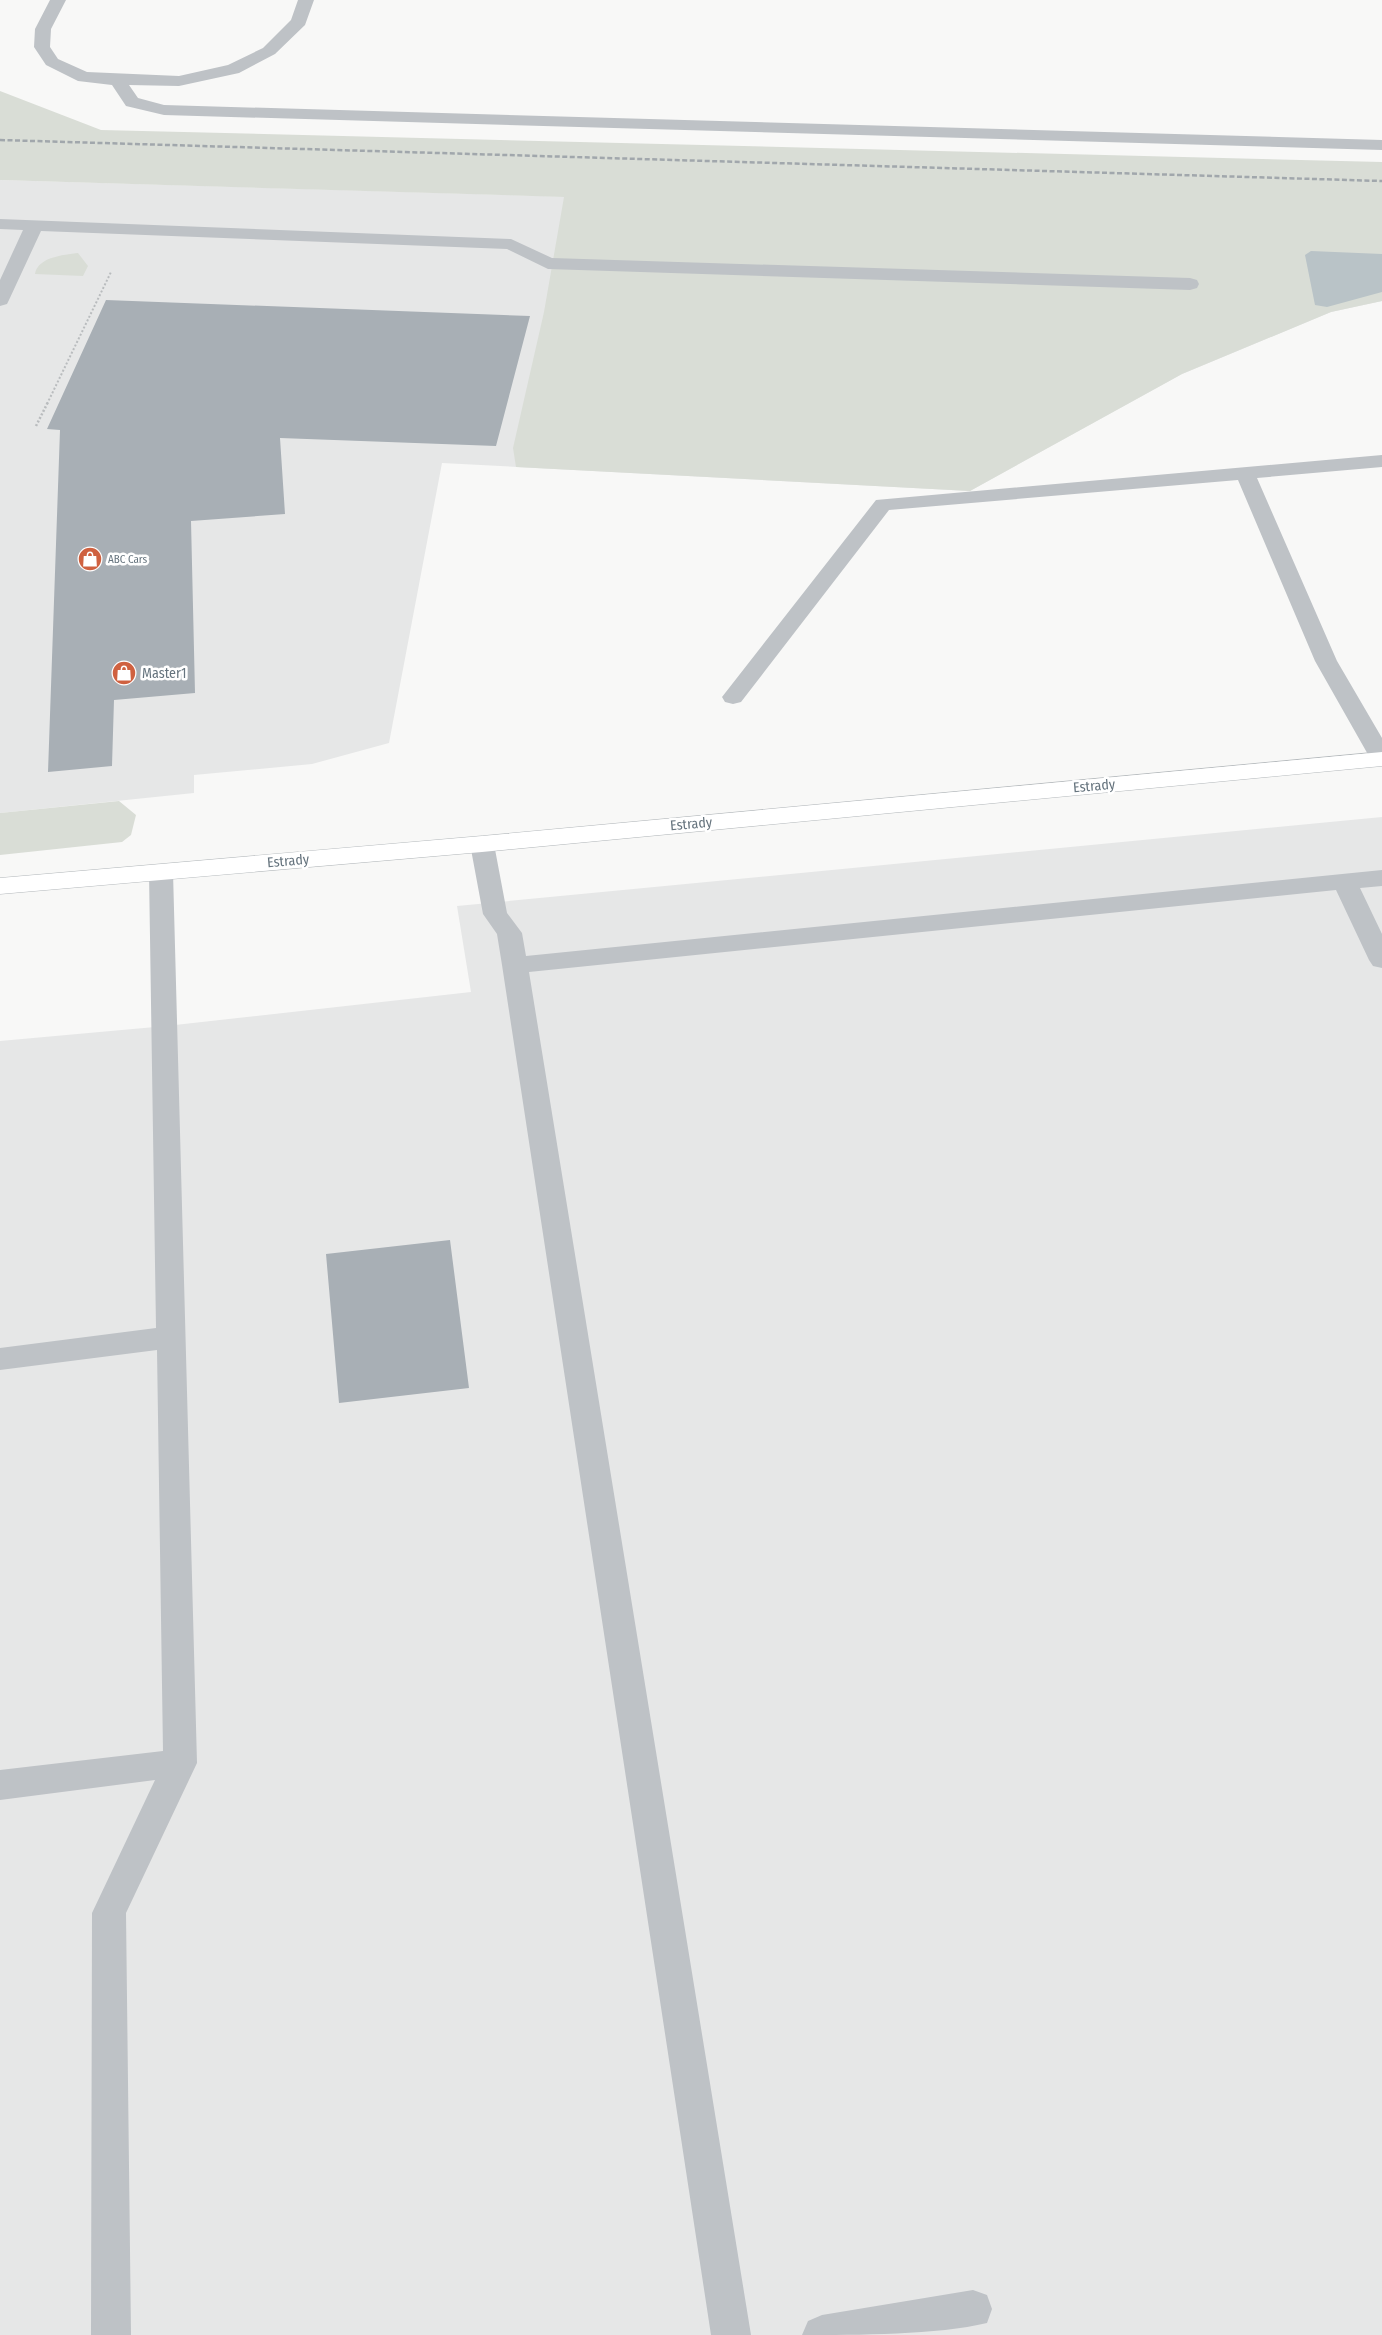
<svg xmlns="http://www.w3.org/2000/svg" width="1382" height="2335" viewBox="0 0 1382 2335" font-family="'Fira Sans Condensed',sans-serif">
<rect width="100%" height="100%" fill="#f8f8f7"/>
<path fill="#e6e7e7" d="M0,180L681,200L1382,301L1331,312L1182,374L970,491L442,463L389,743L312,764L194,775V793L0,813Z
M1382,817V2335H0V1041L166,1026L471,992L457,906Z"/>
<path fill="#d9ddd6" d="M0,91L101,130L1382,162V301L1331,312L1182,374L970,491L516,467L513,448L544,312L564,197L0,180Z
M78,253L88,266L83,276L35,274C38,257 63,255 78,253Z
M119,801L136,815L131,835L122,842L0,855V813Z"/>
<path fill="#b9c3c7" d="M1311,251L1382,254V292L1327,307L1315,305L1305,255Z"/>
<path fill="#a8afb5" d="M106,300L530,316L496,446L280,438L285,514L191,521L195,693L114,700L112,766L48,772L60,430L47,429Z
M450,1240L469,1388L339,1403L326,1254Z"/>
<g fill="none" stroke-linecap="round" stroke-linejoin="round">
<g stroke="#b2b7ba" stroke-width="1">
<path id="major" d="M1382,752V766L482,852L0,894V878L482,836Z"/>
</g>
<path stroke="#b9bcbe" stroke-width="2" stroke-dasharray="2 2" stroke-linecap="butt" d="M47,404L111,272"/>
<path stroke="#b9bcbe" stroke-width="2.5" stroke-dasharray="2 2" stroke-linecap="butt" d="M36,426L48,402"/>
<path fill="#bec2c6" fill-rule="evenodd" d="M50,0H66L51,29L50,47L58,59L87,72L179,76L228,65L263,48L291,20L298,0H314L305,25L275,54L239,73L179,86L129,85L138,98L164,105L1382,140V150L164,115L126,106L112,85L78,81L46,65L34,47L35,29Z
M0,219L511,239L552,258L1190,278L1197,280L1199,284L1197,288L1190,290L548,269L507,249L41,231L9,300L7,304L0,306V280L23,230L0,229Z
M1382,455V467L1257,478L1337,661L1382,738V765L1374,763L1370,758L1315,661L1238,480L889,510L741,702L733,704L725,702L722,697L876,500Z
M482,836L491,839L494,844L507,913L522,933L526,956L1382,870V886L1360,888L1382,934V968L1373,966L1369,960L1336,890L529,972L751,2335H711L502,965L497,934L483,914L470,844L473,839Z
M161,864L170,867L173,872L197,1763L126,1913L131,2335H91L92,1913L155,1780L0,1800V1770L163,1751L157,1350L0,1370V1348L156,1328L149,872L152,867Z
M973,2290L987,2295L992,2309L987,2323C938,2335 857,2335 802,2335L808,2321L822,2315Z"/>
<use href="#major" fill="#fff" fill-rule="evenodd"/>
<path stroke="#a1a7ac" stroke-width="2.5" stroke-dasharray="5 2.5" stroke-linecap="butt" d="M0,140L1382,181"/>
</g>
<defs>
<g id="shop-disc" transform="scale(1.25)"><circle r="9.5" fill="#cf6140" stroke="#fff"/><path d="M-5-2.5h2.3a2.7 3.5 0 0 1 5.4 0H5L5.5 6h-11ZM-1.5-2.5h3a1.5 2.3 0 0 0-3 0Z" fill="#fff"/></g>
</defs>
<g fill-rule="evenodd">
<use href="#shop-disc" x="90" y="559"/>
<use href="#shop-disc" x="124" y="673"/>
</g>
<g text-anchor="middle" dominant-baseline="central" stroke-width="5" stroke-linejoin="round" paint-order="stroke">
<g font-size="11" fill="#66747e" stroke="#fff" text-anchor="start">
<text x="108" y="559">ABC Cars</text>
</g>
<g font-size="14" fill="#66747e" stroke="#fff" text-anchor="start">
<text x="142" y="673">Master1</text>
</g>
<g font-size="14" fill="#66747e" stroke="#fff">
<text transform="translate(1094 786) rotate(-5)">Estrady</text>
<text transform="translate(691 824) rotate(-5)">Estrady</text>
<text transform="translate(288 861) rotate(-5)">Estrady</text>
</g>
</g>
</svg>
